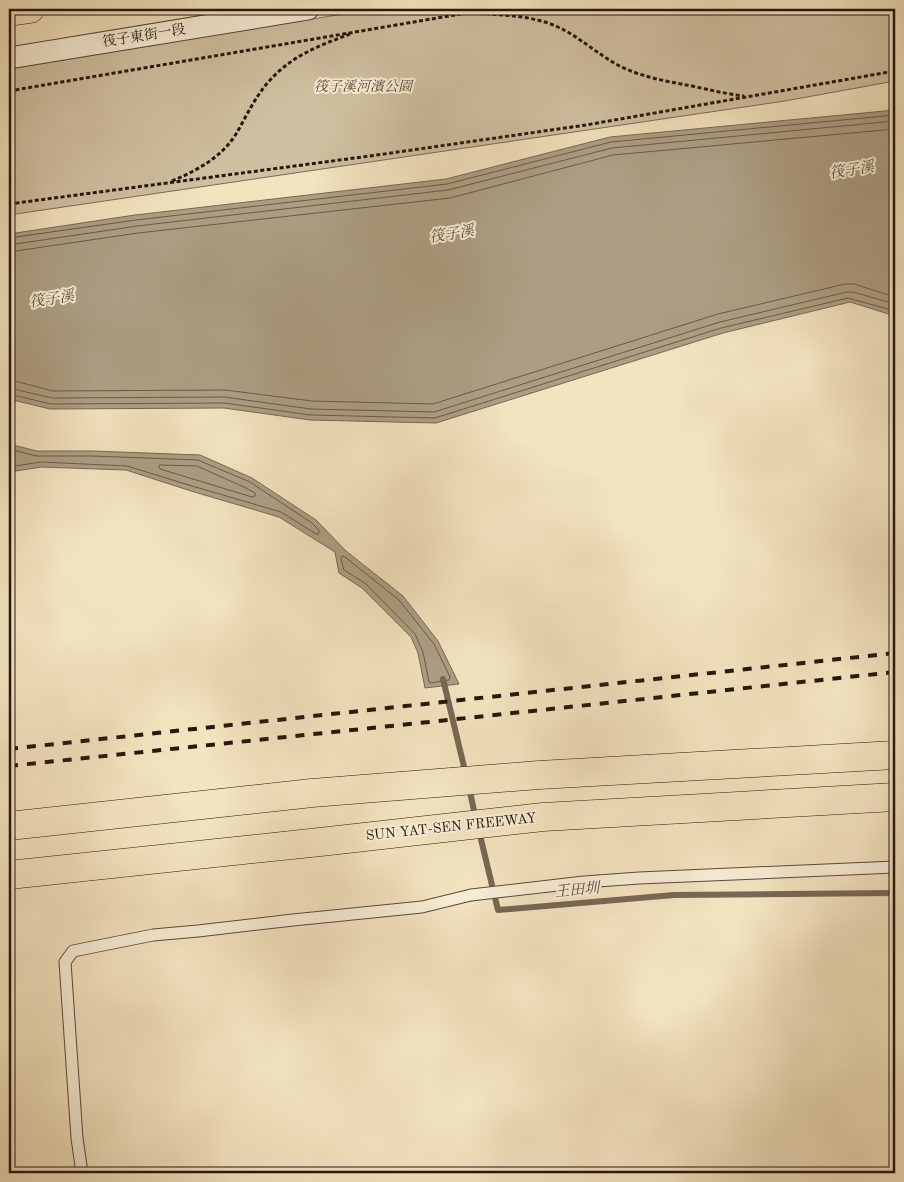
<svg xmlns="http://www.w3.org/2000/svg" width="904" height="1182" viewBox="0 0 904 1182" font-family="'Old Standard TT','Noto Serif TC',serif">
<rect width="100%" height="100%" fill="#f3e3bf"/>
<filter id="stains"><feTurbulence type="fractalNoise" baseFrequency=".004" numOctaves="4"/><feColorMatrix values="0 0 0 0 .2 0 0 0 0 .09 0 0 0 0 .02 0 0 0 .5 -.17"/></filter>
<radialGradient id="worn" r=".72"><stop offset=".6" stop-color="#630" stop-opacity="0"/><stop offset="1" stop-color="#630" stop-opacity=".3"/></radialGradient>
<path fill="#d0c0a1" stroke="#7a6c58" d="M373,9H895V81L785,101L9,215V69Z"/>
<path fill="#ad9e83" stroke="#776854" d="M895,110V316L850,302L723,333L436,423L310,420L224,408L50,409L9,399V234L135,215L446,179L610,137Z
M9,444L37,451H92L200,455L252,478L316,520L346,551L403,596L438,641L459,684L425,688L418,653L411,637L362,588L339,573L335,552L279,517L191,491L126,470L41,467L9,472Z"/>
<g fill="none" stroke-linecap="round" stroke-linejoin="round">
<path stroke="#695a48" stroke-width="1" d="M9,238L136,220L447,184L611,142L895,115
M9,245L137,226L448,190L612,148L895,121
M9,252L138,233L450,198L613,155L895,129
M9,380L15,381L53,391L225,390L312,401L433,404L718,314L845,284H854L895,297
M9,388L52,398L224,397L311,409L434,412L720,322L847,292H853L895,304
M9,394L51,404L224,403L311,415L435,418L721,328L848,298L895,311
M9,449L37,456H92L198,460L250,482L312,523L319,530V532L318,534H316L281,512L192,486L127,466L41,462L9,467
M160,465L197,466L246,488L255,493V496L252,497L160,469L159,467Z
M343,556L345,557L399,600L434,644L450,677L449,680L431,683L429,682L423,652L415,634L366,584L344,570L341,559Z"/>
<path stroke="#776854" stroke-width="6" d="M443,679L466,775
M469,788L476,819
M479,831L498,910L674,895L895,893"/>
<g stroke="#584a3a" stroke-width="13">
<path id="lane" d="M82,1173L77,1138L65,962L73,951L153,935L198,931L293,920L422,907L471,895L584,882L639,878L895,867"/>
</g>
<g stroke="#584a3a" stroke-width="23">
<path id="street" d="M9,58L308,9"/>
</g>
<g stroke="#25170e" stroke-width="29">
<path id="highway" d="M9,12L30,9
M9,826L312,793L539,775L895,755
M9,875L320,842L543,817L895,797"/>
</g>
<path stroke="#25170e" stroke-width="3" stroke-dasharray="4 2.5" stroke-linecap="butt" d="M473,13C501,15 532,15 558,27C582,38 601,58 626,69C647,78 670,82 692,86C710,90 727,94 744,96
M9,91L490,9
M172,181C196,171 222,157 236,134C247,115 256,95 271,79C293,55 321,45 350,34
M9,204L370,156L586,125L895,71"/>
<use href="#lane" stroke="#f7edd5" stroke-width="11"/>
<use href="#street" stroke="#f7edd5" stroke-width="21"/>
<use href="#highway" stroke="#f3e3bf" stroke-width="28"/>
<path stroke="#25170e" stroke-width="4" stroke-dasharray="9 9" stroke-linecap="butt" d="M9,749L895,653
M9,766L448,720L895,672"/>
</g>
<g text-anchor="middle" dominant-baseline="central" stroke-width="4" stroke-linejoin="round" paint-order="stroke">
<g font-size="14" fill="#25170e" stroke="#f7edd5">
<text transform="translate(144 36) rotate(-9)">筏子東街一段</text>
<text transform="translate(451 827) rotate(-6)">SUN YAT-SEN FREEWAY</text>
</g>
<g font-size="14" font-style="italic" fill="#584a3a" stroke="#f7edd5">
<text x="363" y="87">筏子溪河濱公園</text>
</g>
<g font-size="15" font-style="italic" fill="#5b4d3d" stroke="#f7edd5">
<text transform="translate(852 171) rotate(-9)">筏子溪</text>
<text transform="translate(452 235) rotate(-9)">筏子溪</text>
<text transform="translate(52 300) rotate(-9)">筏子溪</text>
<text transform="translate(577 891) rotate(-5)">王田圳</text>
</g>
</g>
<rect width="904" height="1182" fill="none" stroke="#f3e3bf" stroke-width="30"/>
<rect x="10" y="10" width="884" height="1162" fill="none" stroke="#25170e" stroke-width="2.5"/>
<rect x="15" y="15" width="874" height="1152" fill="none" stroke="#25170e"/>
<rect width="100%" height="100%" filter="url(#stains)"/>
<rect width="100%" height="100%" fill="url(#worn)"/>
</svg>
